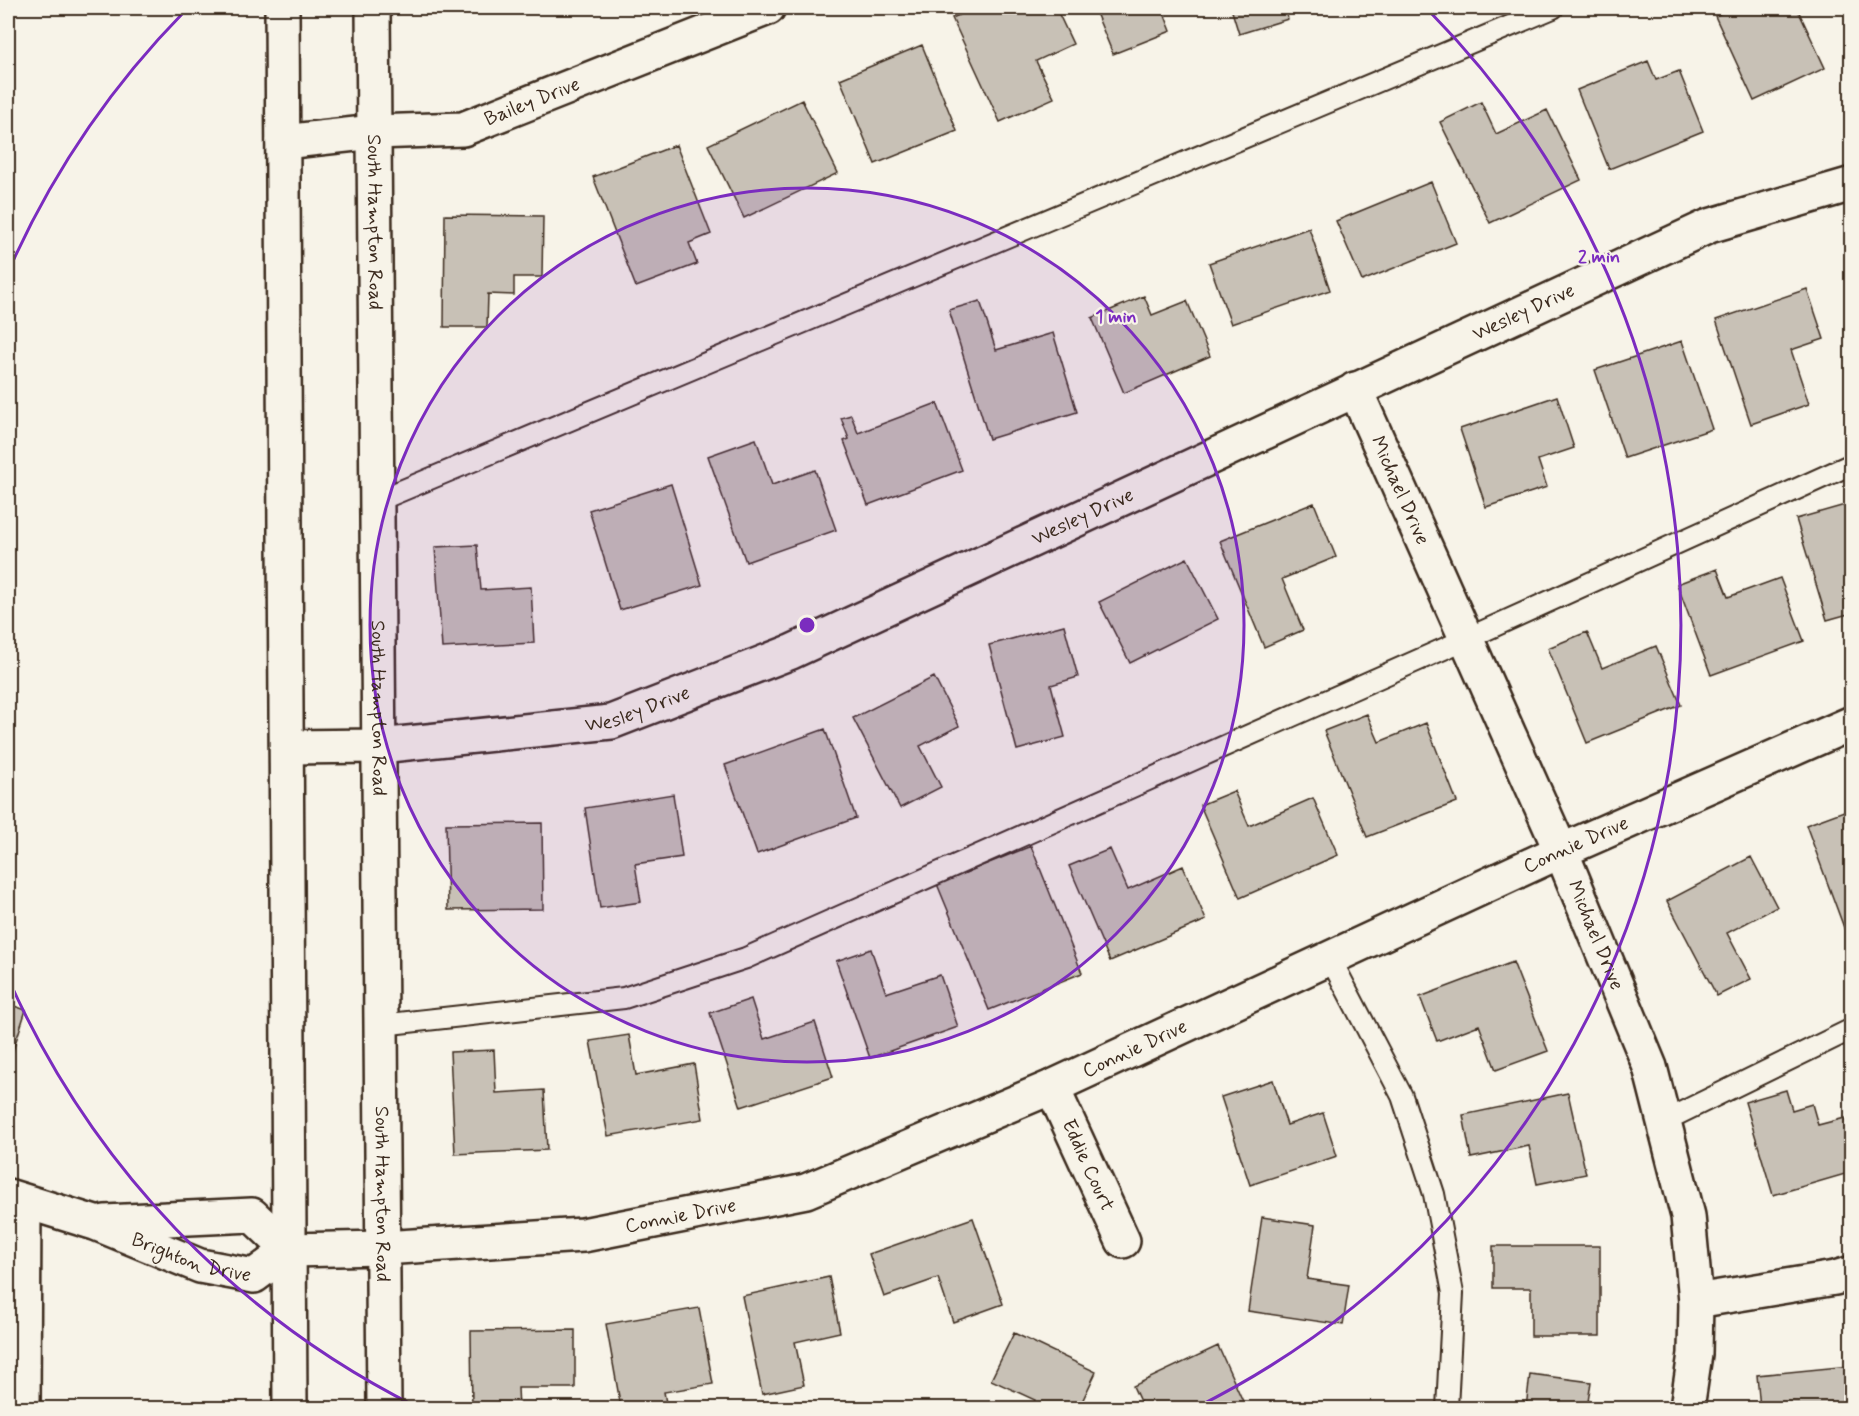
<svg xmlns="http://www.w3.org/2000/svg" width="1859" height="1416" viewBox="0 0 1859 1416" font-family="Mynerve,sans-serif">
<rect width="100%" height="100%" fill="#f7f3e8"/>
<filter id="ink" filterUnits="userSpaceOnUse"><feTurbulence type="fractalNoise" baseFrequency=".0167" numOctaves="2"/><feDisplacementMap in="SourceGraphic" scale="12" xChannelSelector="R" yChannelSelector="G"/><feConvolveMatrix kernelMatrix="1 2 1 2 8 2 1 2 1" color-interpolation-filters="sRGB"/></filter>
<g filter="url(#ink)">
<path fill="#c8c1b6" stroke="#3b2a1e" stroke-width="1.5" d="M976,8H1056L1073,44L1036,61L1054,98L1000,122L952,18Z
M1094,8H1165H1162L1171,31L1113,54Z
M1231,8H1285L1288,19L1239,34Z
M1732,8H1797L1825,68L1754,101L1715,16Z
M922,45L957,131L875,164L840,79Z
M1648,61L1656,80L1679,71L1703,131L1609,169L1577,90Z
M802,100L838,173L744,218L708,145Z
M1481,102L1496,134L1547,110L1581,180L1490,223L1440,122Z
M676,145L711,234L689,243L697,264L636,287L593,177Z
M1431,182L1456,243L1362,281L1336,221Z
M445,215L543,216L542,277H514V295L488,294L487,327H444Z
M1309,228L1330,290L1231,324L1209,263Z
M1807,289L1824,339L1791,350L1809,404L1751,424L1716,320Z
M1144,296L1152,315L1187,301L1210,356L1124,393L1092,318Z
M980,301L996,350L1053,333L1077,412L989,439L949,310Z
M1682,341L1712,429L1625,458L1595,370Z
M1557,396L1574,448L1538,460L1547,487L1486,507L1460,429Z
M937,403L962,470L868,505L844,441L849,439L841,418L851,415L858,433Z
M756,439L772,485L815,470L836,530L746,562L708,456Z
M671,484L702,585L620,610L589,510Z
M1314,503L1336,557L1282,579L1303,630L1264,647L1220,541Z
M1852,503V613L1827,620L1796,519Z
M477,545L481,590L531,587L534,643L442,648L435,547Z
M1187,558L1218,619L1130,663L1099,602Z
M1717,569L1728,597L1780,578L1804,641L1711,675L1677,584Z
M1064,625L1078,677L1051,685L1065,737L1017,750L989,645Z
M1587,632L1602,668L1656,646L1681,705L1587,743L1548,648Z
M934,677L959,726L920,746L941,787L900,808L853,718Z
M1367,714L1379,742L1426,723L1457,802L1367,837L1324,731Z
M825,729L856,818L757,854L725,765Z
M1234,791L1249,826L1313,798L1338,855L1240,898L1200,805Z
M673,794L682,857L635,864L641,902L600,908L585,808Z
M1852,808V931L1846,933L1806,825Z
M542,823L543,909L448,910L446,824Z
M1031,846L1082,973L989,1010L937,884Z
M1110,849L1128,890L1183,866L1206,920L1110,961L1069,866Z
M1751,857L1777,907L1727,933L1751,979L1717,996L1667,901Z
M871,949L886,993L940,975L958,1027L870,1058L836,961Z
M1513,962L1548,1051L1496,1070L1479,1025L1437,1041L1420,997Z
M751,999L764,1039L815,1022L833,1077L741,1107L710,1013Z
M8,1004L26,1010L8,1066Z
M629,1035L636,1075L694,1064L703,1119L608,1136L590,1041Z
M494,1050L496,1093L544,1090L547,1150L455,1154L450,1052Z
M1273,1080L1287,1125L1323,1113L1337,1156L1250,1185L1221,1097Z
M1786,1090L1792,1110L1812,1104L1818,1125L1845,1118L1852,1139V1172L1773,1195L1745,1102Z
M1568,1093L1586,1174L1537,1184L1529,1146L1471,1158L1463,1115Z
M1262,1217L1315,1225L1307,1279L1349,1285L1343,1325L1248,1311Z
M973,1218L1003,1304L953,1322L938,1278L884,1297L869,1254Z
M1493,1246H1600V1336H1531V1288H1493Z
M829,1277L840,1332L795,1342L804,1385L762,1394L742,1296Z
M699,1308L713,1384L664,1392L667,1408H621L606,1324Z
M575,1330V1388H518L519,1408H472L471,1331Z
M1014,1333L1096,1372L1079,1408H1031L1035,1400L991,1380Z
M1218,1346L1246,1408H1143L1133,1386Z
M1849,1366L1852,1408H1760L1757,1375Z
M1530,1374L1591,1382L1587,1408H1526Z"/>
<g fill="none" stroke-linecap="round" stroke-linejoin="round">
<g stroke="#3b2a1e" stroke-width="24">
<path id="service" d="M377,501L1553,8
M1330,958L1402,1096L1434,1194L1453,1293L1447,1408
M381,1025L624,998L746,958L1466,639L1852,464
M1664,1121L1852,1029"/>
</g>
<g stroke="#3b2a1e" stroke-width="38">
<g id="minor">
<path id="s1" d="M283,142L374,132L463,129L768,8"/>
<path id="s2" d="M1355,389L1561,851L1650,1067L1688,1216L1696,1301L1695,1354L1687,1408"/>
<path id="s3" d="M287,747L379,746L611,722L791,652L1709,226L1852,184"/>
<path id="s4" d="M1052,1087L1123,1241"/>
<path id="s5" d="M8,1196L95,1223L200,1266L254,1276L289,1250"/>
<path d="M105,1222L252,1215L289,1250"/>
<path id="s6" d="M289,1250L383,1248L583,1235L806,1191L1052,1087L1561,851L1852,723"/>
<path d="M1696,1301L1835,1278L1852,1273"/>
<path d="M23,1408L24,1202"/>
</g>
</g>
<g stroke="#3b2a1e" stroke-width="38">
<g id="secondary">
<path d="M282,8L290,1408"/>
<path id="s7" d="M373,8L384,1408"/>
</g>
</g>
<use href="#service" stroke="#f7f3e8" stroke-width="20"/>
<use href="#minor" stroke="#f7f3e8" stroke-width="33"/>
<use href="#secondary" stroke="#f7f3e8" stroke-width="33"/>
</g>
</g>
<circle cx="807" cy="625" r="437" fill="#7b2cbf" fill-opacity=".12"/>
<g fill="none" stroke="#7b2cbf" stroke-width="3">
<circle cx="807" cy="625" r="437"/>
<path d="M417 1407A874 874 0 0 1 9 980M9 270A874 874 0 0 1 184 12M1430 12A874 874 0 0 1 1197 1407"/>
</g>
<g text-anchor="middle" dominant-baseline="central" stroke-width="4.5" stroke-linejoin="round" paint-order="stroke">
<g font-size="20" fill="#3b2a1e" stroke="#f7f3e8">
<text stroke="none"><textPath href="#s1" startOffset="255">Bailey Drive</textPath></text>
<text stroke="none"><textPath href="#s7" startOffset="214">South Hampton Road</textPath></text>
<text stroke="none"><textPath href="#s3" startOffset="1326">Wesley Drive</textPath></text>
<text stroke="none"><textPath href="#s2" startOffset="111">Michael Drive</textPath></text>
<text stroke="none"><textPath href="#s3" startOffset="840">Wesley Drive</textPath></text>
<text stroke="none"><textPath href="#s3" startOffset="354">Wesley Drive</textPath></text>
<text stroke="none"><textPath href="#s7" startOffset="700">South Hampton Road</textPath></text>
<text stroke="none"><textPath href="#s6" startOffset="1366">Connie Drive</textPath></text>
<text stroke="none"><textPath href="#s2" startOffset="597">Michael Drive</textPath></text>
<text stroke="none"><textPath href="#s6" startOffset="880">Connie Drive</textPath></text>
<text stroke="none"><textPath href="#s4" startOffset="86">Eddie Court</textPath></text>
<text stroke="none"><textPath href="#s7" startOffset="1186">South Hampton Road</textPath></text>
<text stroke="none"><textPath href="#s6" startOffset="394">Connie Drive</textPath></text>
<text stroke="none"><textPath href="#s5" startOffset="194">Brighton Drive</textPath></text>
</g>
</g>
<circle cx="807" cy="625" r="9" fill="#7b2cbf" stroke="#f7f3e8" stroke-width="3"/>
<g font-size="18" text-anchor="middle" font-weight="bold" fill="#7b2cbf" stroke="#f7f3e8" stroke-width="4.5" stroke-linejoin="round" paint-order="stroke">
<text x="1599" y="262">2 min</text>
<text x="1116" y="322">1 min</text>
</g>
<rect width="1859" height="1416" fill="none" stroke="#f7f3e8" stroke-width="30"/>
<rect x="15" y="15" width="1829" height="1386" fill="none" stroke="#3b2a1e" stroke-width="2" filter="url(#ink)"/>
</svg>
